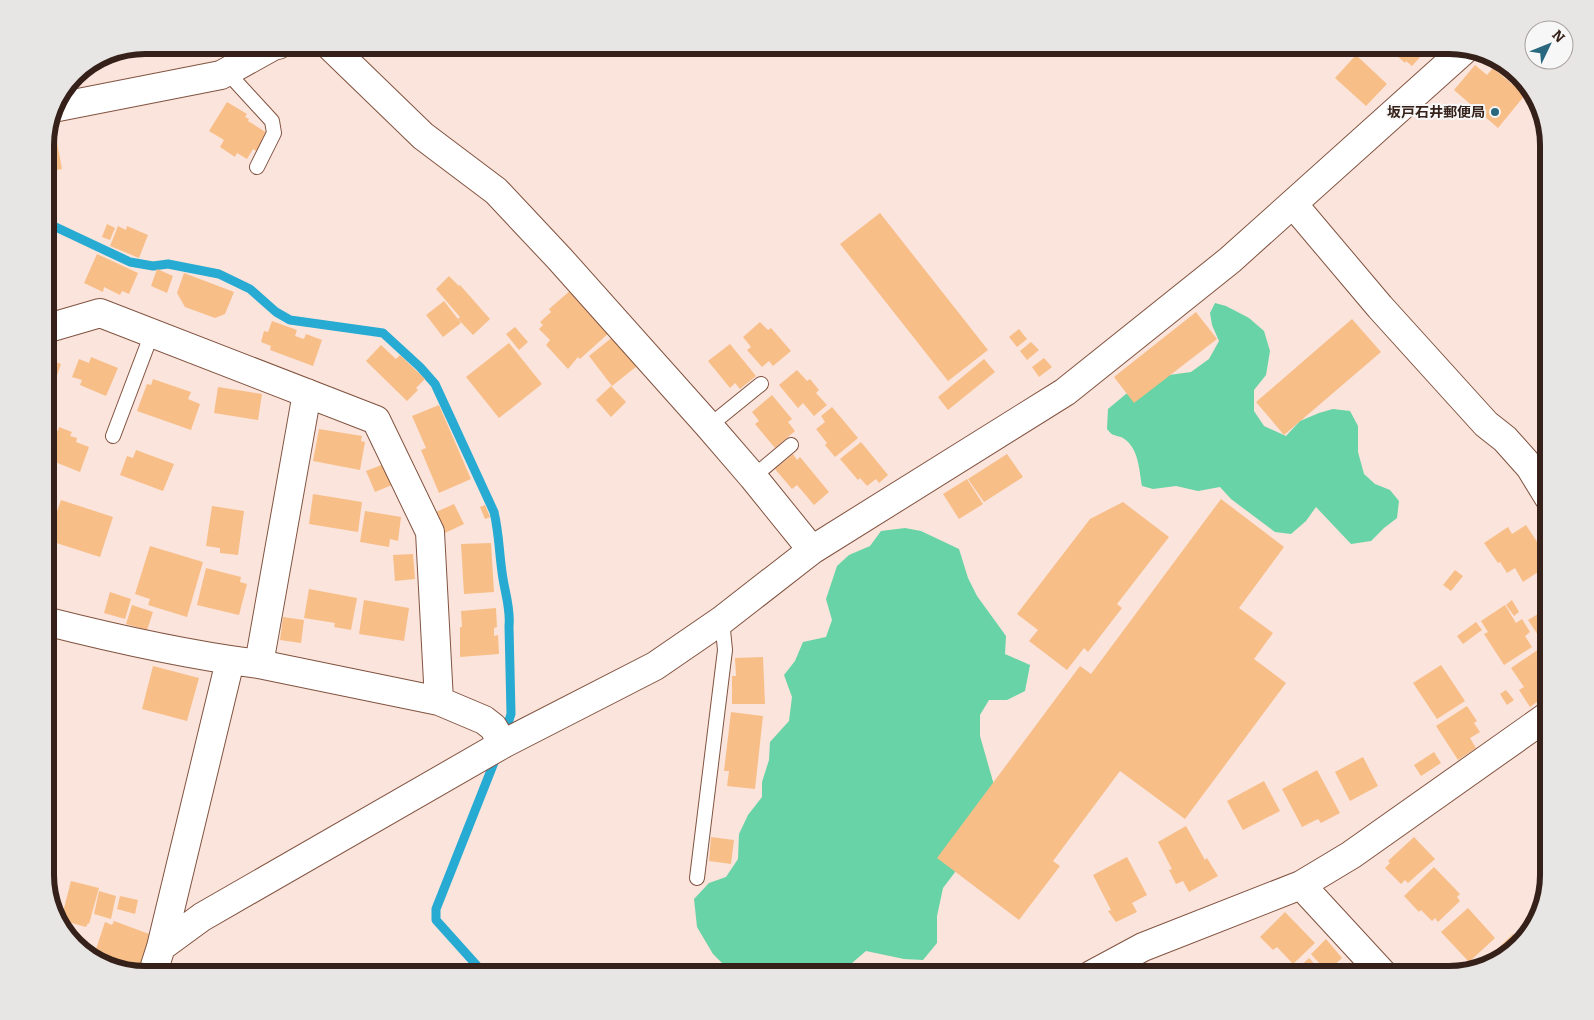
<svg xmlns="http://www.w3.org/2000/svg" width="1594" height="1020" viewBox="0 0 1594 1020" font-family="Bitter,'Noto Sans JP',serif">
<rect width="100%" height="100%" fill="#fbe4db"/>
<path fill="#67d3a6" d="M1215,303L1226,306L1249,318L1264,331L1270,351L1266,375L1254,390V411L1264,426L1286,436L1300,421L1319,413L1333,409L1350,411L1358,426V452L1364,474L1375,484L1390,490L1399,501L1397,518L1384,528L1371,541L1351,544L1316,507L1306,521L1291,534L1275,532L1231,499L1220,487L1198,491L1176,486L1153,489L1142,486C1139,470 1139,448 1123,438C1115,434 1114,438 1107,429L1108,409L1126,394L1151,389L1169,375L1191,372L1209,359L1219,341L1212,325L1210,313Z
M905,528L921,531L959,549L968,578L977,596L1006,636L1005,654L1030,665L1025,691L1007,700H989L980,715V736L998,799L962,863L943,888L937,916V943L923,960L904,959L866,951L838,975H773L753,967L731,972L713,954L697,927L694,899L709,883L726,877L738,859L739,834L748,815L762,797V782L769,760L770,742L789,721L792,697L784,675L795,661L803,642L826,637L832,620L826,599L837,566L849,555L870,546L881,531Z"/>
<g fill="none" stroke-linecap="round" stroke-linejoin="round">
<path stroke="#28abd2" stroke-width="9" d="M45,222L130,262L153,266L168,264L219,274L250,289L276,312L290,320L383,333L420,367L435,384L494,512C499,533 499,551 502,572C504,590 511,608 509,626L511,714L504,736
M475,975L480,969L436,920V909L497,755"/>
</g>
<path fill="#f8be88" d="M1385,45H1431L1412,66L1406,61L1405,63Z
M1356,55L1387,84L1366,106L1335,78Z
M1475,65L1487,75L1493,68L1525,95L1498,128L1454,90Z
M227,102L247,114L245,117L249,119L248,121L267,133L256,151L253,149L247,159L237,153L235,157L220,147L224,140L209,131Z
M55,131L62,169L45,172V139L47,133Z
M880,213L988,350L948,381L840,244Z
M107,224L115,228L110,240L102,237Z
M118,226L126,230L127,226L148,235L139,258L110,246Z
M45,234L51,235L46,265H45Z
M97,254L138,273L129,294L122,291L120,295L104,287L103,292L84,283Z
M157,269L173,276L167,293L151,286Z
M184,273L234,292L225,314L215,318L185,307L177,293Z
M449,276L459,286L460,285L490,319L473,335L458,319L460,317L436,289Z
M571,290L610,332L580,359L578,357L568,369L546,345L550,340L539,329L543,325L540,322L551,312L549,309Z
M444,301L461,323L443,337L426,315Z
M1196,312L1217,339L1134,403L1114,377Z
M1352,319L1381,352L1284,435L1256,402Z
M272,321L297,330L295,336L304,339L306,334L322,340L313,366L270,350L271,346L261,342L264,331L268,332Z
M760,322L768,330L771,328L791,351L773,366L769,361L762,367L747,350L751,347L743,337Z
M515,327L528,342L519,350L506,334Z
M1019,329L1027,339L1017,347L1009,337Z
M614,336L637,366L612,386L589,356Z
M1031,342L1039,350L1027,360L1020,351Z
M509,343L542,384L499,418L466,377Z
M730,344L756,376L740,389L735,383L730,388L708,361Z
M381,345L396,359L400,355L425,379L416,388L418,390L407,401L366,361Z
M91,357L118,368L106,396L80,385L82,380L72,377L79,359L89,363Z
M45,358L61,364L54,384L45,381Z
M1044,358L1052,367L1039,377L1032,367Z
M984,359L995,372L948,410L938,397Z
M797,370L807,381L810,379L819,390L816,393L827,405L814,416L803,403L798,408L779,385Z
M153,379L191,392L188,399L200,404L191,430L137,411L147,384L151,385Z
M611,386L626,402L611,417L596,400Z
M218,387L262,394L258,420L214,413Z
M772,395L792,419L788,422L795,431L775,448L755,424L759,421L752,412Z
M439,405L471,479L439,493L421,450L426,448L412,416Z
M832,407L858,438L835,457L825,445L827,443L816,429L825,422L821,416Z
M49,427L58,431L59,427L72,432L70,436L77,438L76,442L89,447L80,472L45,458V437Z
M319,429L362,436L361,441L365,442L360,470L313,461Z
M861,442L888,475L879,483L876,479L867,486L860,478L858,480L840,459Z
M136,450L174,464L163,491L120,475L127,456L133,458Z
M793,454L797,460L800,457L829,492L814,505L797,485L792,489L775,469Z
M1007,454L1023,477L984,502L968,479Z
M384,464L392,485L375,492L366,471Z
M967,479L983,504L959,519L943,494Z
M313,494L362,502L358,532L309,524Z
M1221,499L1284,547L1239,608L1273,633L1254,659L1286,683L1185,819L1120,771L1053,861L1060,866L1019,920L937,858L1080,666L1091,674Z
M61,500L113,517L100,557L47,540Z
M1123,502L1169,537L1117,604L1122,608L1088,652L1084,648L1067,670L1029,641L1038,630L1017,614L1090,519Z
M454,504L464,524L445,533L436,512Z
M485,505L490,517L485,519L480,507Z
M212,506L244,511L238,555L220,553V548L206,546Z
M365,511L401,517L398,541L390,539L389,547L360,542Z
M1526,525L1549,560V565L1523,582L1515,568L1507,573L1500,562L1498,563L1484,543L1508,527L1512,534Z
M491,543L494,592L464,594L461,544Z
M150,546L203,562L187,617L148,605L150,599L135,594Z
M413,554L415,579L395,581L393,555Z
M206,568L241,577L240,582L247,584L239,615L197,605Z
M1455,570L1463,576L1451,591L1443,585Z
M1549,582V601L1543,592L1547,590L1544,586Z
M309,589L357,598L351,630L334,627L335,623L304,618Z
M110,592L131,599L125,619L104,613Z
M364,600L409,608L404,641L359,634Z
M1512,600L1519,612L1514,616L1506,605Z
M132,605L153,612L147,630L126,624Z
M1505,605L1516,623L1522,619L1530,632L1525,636L1532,647L1504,665L1484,634L1488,632L1481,621Z
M496,608L497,627L494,628V636L498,635L499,654L460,657V627H462L461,611Z
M1538,614L1547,628L1538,635L1528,620Z
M283,617L304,620L301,643L280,640Z
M1476,622L1482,630L1463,644L1457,636Z
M1549,630V647L1547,649L1539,637Z
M1539,649L1545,659L1547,658L1549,660V701L1545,704L1541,699L1530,707L1519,690L1524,687L1511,668Z
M763,657L765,704H732V676H736L735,658Z
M1441,665L1465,701L1437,719L1413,683Z
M153,666L199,678L187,721L142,709Z
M1506,690L1514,700L1507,705L1500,694Z
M1467,706L1477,721L1474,723L1480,732L1470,738L1476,748L1458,760L1436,726Z
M731,712L763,716L755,789L727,786L729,771H724Z
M1434,752L1441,763L1421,776L1414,765Z
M1363,757L1378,786L1350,801L1335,772Z
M1317,770L1340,813L1321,823L1318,819L1302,827L1282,789Z
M1264,781L1280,811L1243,830L1227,801Z
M1186,826L1205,860L1207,858L1218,876L1189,892L1183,881L1176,884L1169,870L1172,869L1158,842Z
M711,837L734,840L731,864L709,861Z
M1414,837L1435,859L1408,883L1405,880L1401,884L1385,868L1390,863L1388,861Z
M1127,857L1147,895L1132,903L1137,912L1116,922L1108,911L1111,910L1093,875Z
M1434,867L1460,894L1457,897L1460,901L1438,922L1435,918L1432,921L1421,910L1419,912L1404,896Z
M71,881L99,888L89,924L88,923L86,927L61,920Z
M99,891L116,896L111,919L94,914Z
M120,896L138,900L135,914L117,909Z
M1468,908L1495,938L1469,962L1441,932Z
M1285,912L1315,943L1293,964L1277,947L1273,950L1260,937Z
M114,921L152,935L140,971L94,955L105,922L112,925Z
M1513,934L1520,942L1499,962L1494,963L1490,959L1497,953L1495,951Z
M1326,939L1342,958L1327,972L1311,954Z
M1309,958L1325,975H1291Z"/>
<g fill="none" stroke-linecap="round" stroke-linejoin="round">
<g stroke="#815340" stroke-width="16">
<path id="service" d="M227,72L272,121L274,133L257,167
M709,426L761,384
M113,436L152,333
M753,477L791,445
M697,878L725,650L722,620"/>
</g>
<g stroke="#815340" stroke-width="30">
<path id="minor" d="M329,45L423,136L496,191L559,258L709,426L753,477L812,550
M53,108L221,75L275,45H278
M1293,204L1380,307L1486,424L1505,439L1530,467L1549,498
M45,329L100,313L376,420L430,532L439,701
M45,621C116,639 187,655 259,664L439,701L484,720L493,727L503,744
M259,664L307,393
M1301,885L1384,975
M161,947L230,661
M152,975L161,947L202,917L503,744L655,666L722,620L812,550L1065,392L1230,260L1464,50
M1091,975L1143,947L1301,885L1351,855L1549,715"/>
</g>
<use href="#service" stroke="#fff" stroke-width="14"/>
<use href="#minor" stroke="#fff" stroke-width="28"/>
</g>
<circle fill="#29687e" stroke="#f7f7f7" stroke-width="2" cx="1495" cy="112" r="5"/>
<g text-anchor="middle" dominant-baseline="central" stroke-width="4" stroke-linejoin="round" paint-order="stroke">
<g font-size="14" font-weight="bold" fill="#352119" stroke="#f7f7f7" text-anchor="end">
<text x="1485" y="112">坂戸石井郵便局</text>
</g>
</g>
<path d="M0 0H1594V1020H0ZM145 54H1449A91 91 0 0 1 1540 145V875A91 91 0 0 1 1449 966H145A91 91 0 0 1 54 875V145A91 91 0 0 1 145 54Z" fill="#e7e6e5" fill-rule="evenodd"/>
<path fill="none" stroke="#352119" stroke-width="6" d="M145 54H1449A91 91 0 0 1 1540 145V875A91 91 0 0 1 1449 966H145A91 91 0 0 1 54 875V145A91 91 0 0 1 145 54Z"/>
<g transform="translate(1549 45) rotate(47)"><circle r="24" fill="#f7f7f7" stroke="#a9a19e"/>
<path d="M0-4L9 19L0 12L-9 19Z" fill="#29687e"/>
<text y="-8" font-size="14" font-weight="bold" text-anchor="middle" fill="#352119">N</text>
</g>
</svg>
